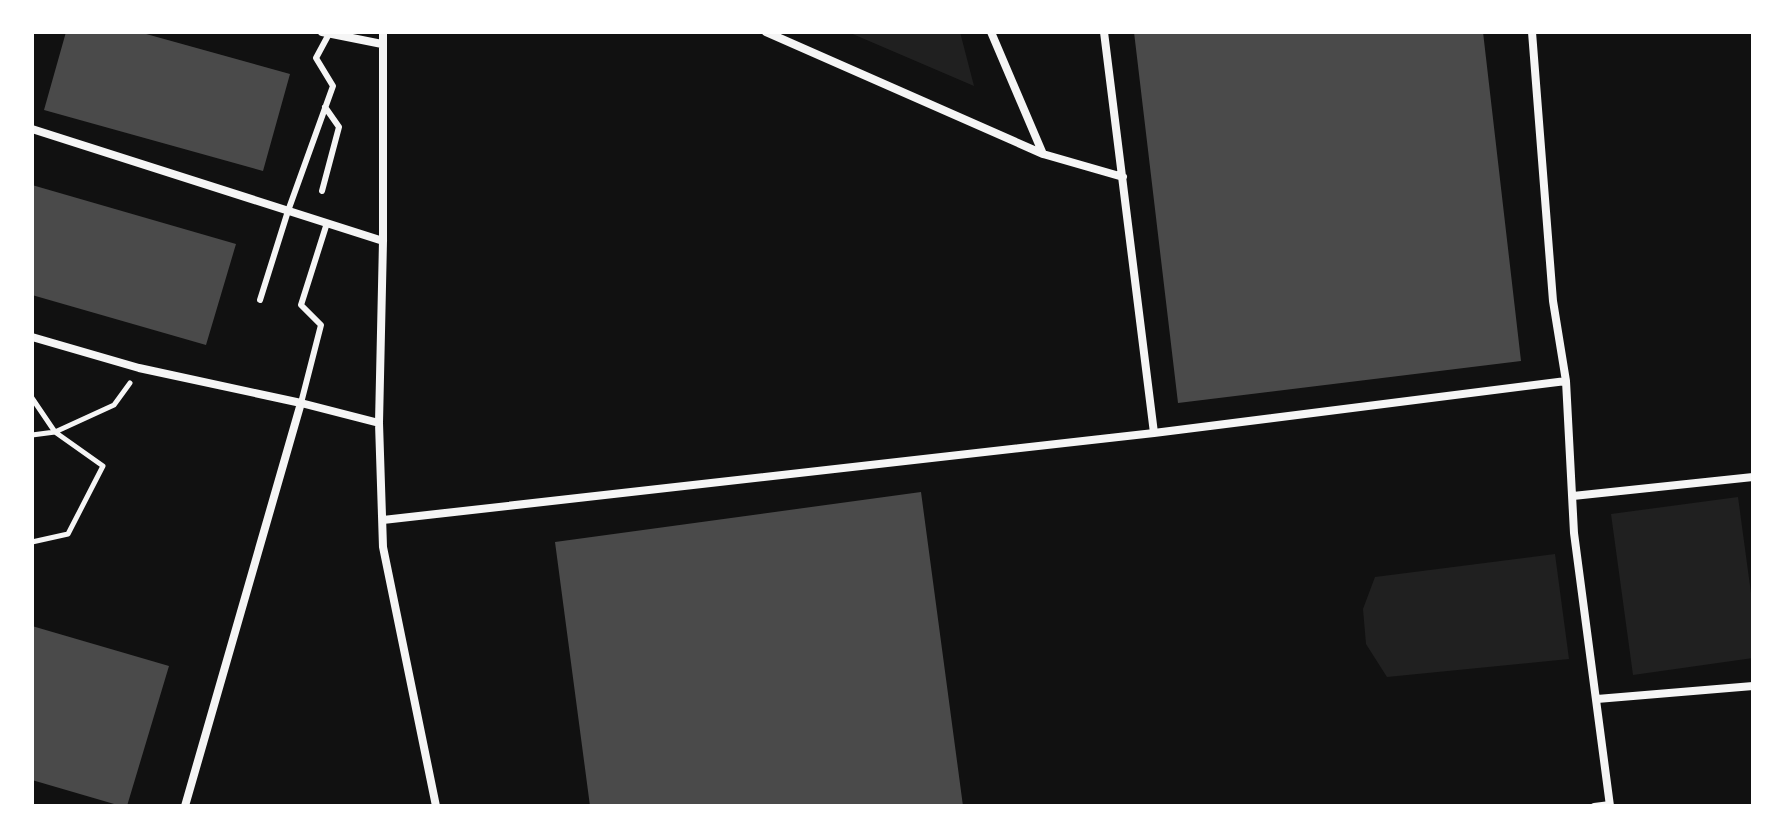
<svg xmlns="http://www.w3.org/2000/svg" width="1785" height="838" viewBox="0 0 1785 838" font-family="Cabin,sans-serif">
<rect width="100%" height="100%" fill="#111"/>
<path fill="#202020" d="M848,32H960L974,86Z
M1738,497L1753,608V658L1633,675L1611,514Z
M1555,554L1569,659L1387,677L1366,644L1363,609L1375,577Z"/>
<path fill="#4a4a4a" d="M66,32H139L290,74L263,171L44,110Z
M1134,32H1483L1521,361L1178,403Z
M32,185L236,244L206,345L32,295Z
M921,492L963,806H590L555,542Z
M32,626L169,666L127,806H121L32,780Z"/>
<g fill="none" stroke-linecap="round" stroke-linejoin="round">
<path stroke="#f5f5f5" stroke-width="5" d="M32,398L55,432L114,405L130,383
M32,435L55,432L103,466L68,534L32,542"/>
<path stroke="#f5f5f5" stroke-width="6" d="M322,191L339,127L325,107
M260,300L288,211L333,86L316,58L330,32
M301,403L321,325L301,305L327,223
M1594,806L1610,804"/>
<path stroke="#f5f5f5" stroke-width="8" d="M322,32L382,44
M383,32V241L379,423L383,547L436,806
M766,32L1043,154
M991,32L1043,154L1123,177
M1104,32L1154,433L1566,381
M1532,32L1553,301L1566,381L1574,533L1610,806
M32,129L383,241
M32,337L139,368L301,403L379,423
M1573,496L1753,477
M383,520L1154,433
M1597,699L1753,686
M185,806L301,403"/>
</g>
<rect width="1785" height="838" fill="none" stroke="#ffffff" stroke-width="68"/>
</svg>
